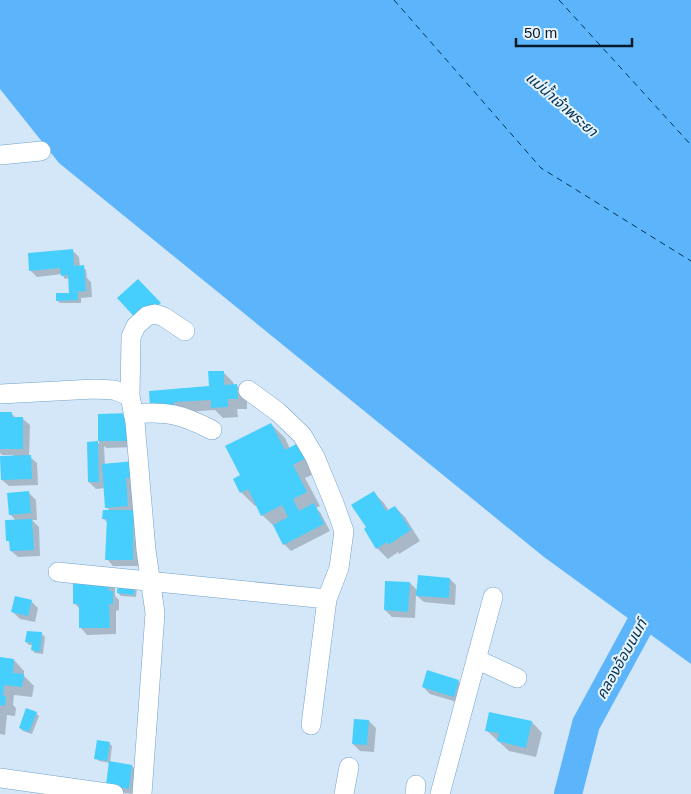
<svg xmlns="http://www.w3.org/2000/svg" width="691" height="794" viewBox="0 0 691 794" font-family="Helvetica,'Noto Sans Thai',sans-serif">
<rect width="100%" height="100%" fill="#d3e7f9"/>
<path fill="#5cb5fa" d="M0,0H691V664L544,557L59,163L0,89Z"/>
<path fill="#0003" d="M72,250L79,257L80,267H83L86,270L87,278L91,282L92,297L81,298V303H60L57,300L72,294L70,292L69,278L65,279L62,274L37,277L30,270Z
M223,372L233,382L234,386H237L247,396V409H237L238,417L223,418L215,410L186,412L180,406L181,412L158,413L175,393V389L210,387Z
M11,413L17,419H23L30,425L29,456L37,463L38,485L9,486L2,480L13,455H2L0,453V418Z
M99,415L137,447L106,448L104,446L105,465L135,462L139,518V566H113L107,559L108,524L104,519L110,511L106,507L105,488L96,489L89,482L98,443L99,444Z
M271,424L285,438L290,449L298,445L318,472L305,478L320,506L316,508L320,512L330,531L291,551L284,544L276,528L262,515L257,505L255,506L242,493L235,479L242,476Z
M373,492L384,503L389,511L395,507L405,517L420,541L399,554L398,552L388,559L377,548L365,529L367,528Z
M29,493L36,500L37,520H32L39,527L40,556L18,557L11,551V543L8,540L16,521L10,514Z
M450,579L456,585L455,605L424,602L416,595L415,618L392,617L385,610L410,583L418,591Z
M109,580L115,586V596L119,600V610L116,611V634L87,635L81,628V610L75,604Z
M137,587L136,597L121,596L118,593Z
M31,601L38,608L35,622L20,619L13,612Z
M42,634L45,637L43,654L35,653L32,650L33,645H29L26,642Z
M0,659L14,660L24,671V676L34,686L32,697L14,695L13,705L16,708L15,716L7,715L5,735L0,734Z
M458,681L465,688L460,703L430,694L423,687Z
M36,713L39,716L32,734L23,731L20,728Z
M355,720L369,721L376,728L374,752L360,751L353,744Z
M532,722L542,733L536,757L509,751L486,730Z
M109,743L112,746L110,763L132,766L139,773L135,794L114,792L110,763L99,761L96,758Z"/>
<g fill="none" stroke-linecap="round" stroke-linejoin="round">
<path stroke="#5cb5fa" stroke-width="28" d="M568,794L586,724L691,531"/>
<path stroke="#003253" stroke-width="1" stroke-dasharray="6 5" stroke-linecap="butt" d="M394,0L541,168L691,261
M559,0L691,145"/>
</g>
<path fill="#46cffc" d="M73,249L74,266L84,265L86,291L71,292H78V300L56,301V293H69L68,275L61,276L60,268L29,271L28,253Z
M138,279L161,303L139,322L117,298Z
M208,371H224V385L237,384L238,399H228V407L211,408V400L174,402V406L150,407L149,391L209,386Z
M0,412H12V417H23V449H0Z
M131,413V441H98V414Z
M271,423L285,450L298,443L306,458L293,465L307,492L293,499L299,511L314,503L324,524L283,545L273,525L288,517L282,505L261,516L248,489L240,493L233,479L240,475L225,446Z
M98,441L99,482H88L87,442Z
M31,455L32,479L1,480L0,456Z
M135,461L137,477L126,478L128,506L105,508L102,464Z
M29,491L31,513L9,515L7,493Z
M374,491L386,511L395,506L411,530L388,545L387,542L376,549L364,529L366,527L351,505Z
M103,510H133V560H105L107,519H102Z
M32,519L34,550L10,551L9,541H6L5,520Z
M418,575L450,578L449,598L416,596Z
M109,578V591H113V604H109L110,628H79V604H73V579Z
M118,581L135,583L134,595L117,593Z
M385,581L410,582L408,612L384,610Z
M15,596L32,600L28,616L11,612Z
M27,631L42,632L40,652L31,650L32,643L25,642Z
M0,657L14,659L13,673L24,674L22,687L4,685L3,696H6L5,706L0,705Z
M427,670L459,680L454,697L422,687Z
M26,708L37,712L29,732L19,728Z
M489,712L532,721L526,748L497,741L499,733L485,731Z
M354,719L369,720L367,745L352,744Z
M97,740L110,742L107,761L94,759Z
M109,761L132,765L129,789L106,785Z"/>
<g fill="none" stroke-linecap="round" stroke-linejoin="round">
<g stroke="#70a2cb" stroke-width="20">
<path id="minor" d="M0,155L41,151
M0,394L94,389L114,390L130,396
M133,414C167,411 181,414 212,430
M58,572L327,599L339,568L344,531L334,503L315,457L302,435L278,412L248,390
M476,659L517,678
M311,725L327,599
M0,778L114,794
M142,794L155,613L146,550L135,422L130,396L131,337L136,326L147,316L155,314L164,317L185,331
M344,794L349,767
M415,794L416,785
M440,794L493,597"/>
</g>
<use href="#minor" stroke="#fff" stroke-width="19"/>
</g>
<g text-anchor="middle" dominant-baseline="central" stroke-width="4" stroke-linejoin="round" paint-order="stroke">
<g font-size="15" font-style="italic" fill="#003253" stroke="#e9f3fc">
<text transform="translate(562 104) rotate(41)">แม่น้ำเจ้าพระยา</text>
<text transform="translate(621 659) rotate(-61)">คลองอ้อมนนท์</text>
</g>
</g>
<path d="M516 38v8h116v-8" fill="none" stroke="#061929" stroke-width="2.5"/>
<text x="524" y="38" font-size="15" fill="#061929" stroke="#e9f3fc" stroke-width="4" paint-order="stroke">50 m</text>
</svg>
